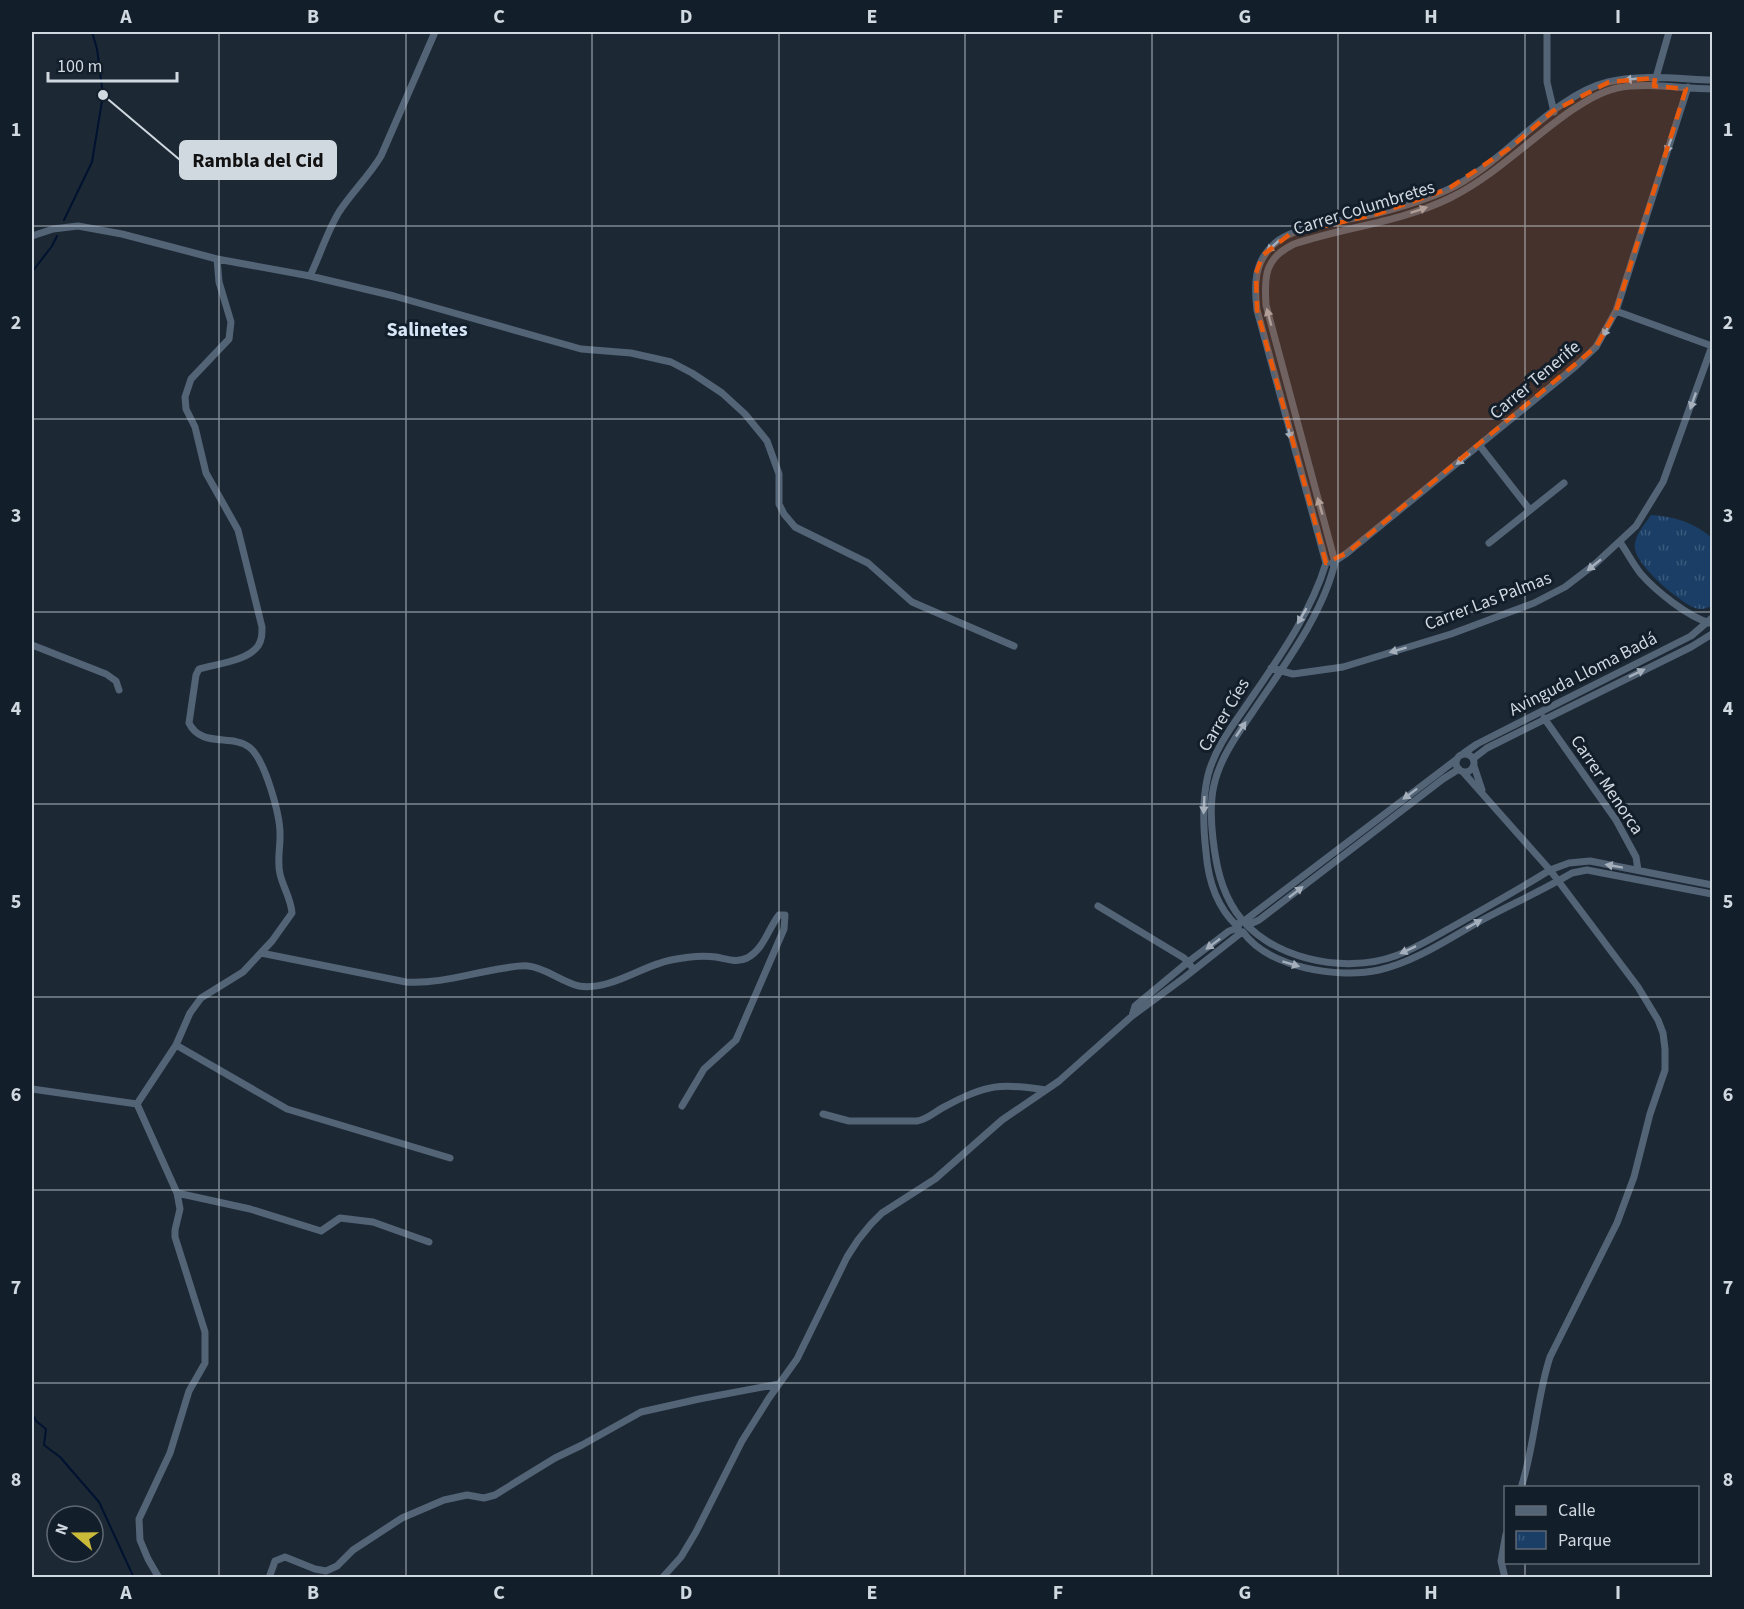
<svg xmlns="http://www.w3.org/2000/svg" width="1744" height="1609" viewBox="0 0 1744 1609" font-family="'Source Sans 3',sans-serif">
<defs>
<pattern id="park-tufts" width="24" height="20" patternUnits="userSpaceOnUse" patternTransform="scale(1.5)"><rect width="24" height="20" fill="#1a3e65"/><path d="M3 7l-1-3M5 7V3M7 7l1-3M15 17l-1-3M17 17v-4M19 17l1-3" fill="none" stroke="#3a597b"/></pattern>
</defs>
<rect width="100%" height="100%" fill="#1d2835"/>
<path fill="url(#park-tufts)" d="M1651,515C1674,516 1695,523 1712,538V605C1707,609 1701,610 1695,608C1678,601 1638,567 1635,549C1633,537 1645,524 1651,515Z"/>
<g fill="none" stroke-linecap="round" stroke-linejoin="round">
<path stroke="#00122f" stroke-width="2" d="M64,220L92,162L103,95L97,49L92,32
M32,272L52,246L57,236
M32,1413L36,1421L46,1429L44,1445L60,1457L99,1502L134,1578"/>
<path stroke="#536477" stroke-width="7" d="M1547,32V82L1554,112
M1655,81L1669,32
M1712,89C1682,89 1648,82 1617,88C1600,92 1586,101 1572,110C1531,138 1495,176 1450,198C1401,222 1345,227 1294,244C1265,258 1264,275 1266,305L1335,562C1323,615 1282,668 1252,713C1237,735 1220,758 1214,785C1210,802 1211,822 1213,839C1216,865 1221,890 1236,912C1267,958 1343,975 1395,956C1415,949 1434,937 1452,927C1485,908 1518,890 1550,870L1569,863L1590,861L1712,885
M32,236L53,229L78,226L122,234L217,259L310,276L394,296L581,349L631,353L671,362L692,373L722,393L745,414L767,441L779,474V504L784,514L795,527L868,563L912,602L1014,646
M310,276C320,255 327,232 339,212C352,192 369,176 381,156L435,32
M1616,311L1712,346
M1480,446L1530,510
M1620,542C1627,552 1633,564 1641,574C1656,591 1688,617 1710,623
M1489,543L1564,483
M1326,563L1257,310C1254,285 1254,262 1274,244C1294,225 1351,220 1378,213C1401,207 1425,200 1447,190C1504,164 1551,96 1608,82C1642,74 1679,79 1712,80
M1332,563L1347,553L1576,366L1596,347L1616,311L1688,87
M32,645L106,674L116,681L119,690
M1271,668L1293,674L1343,667L1451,634L1534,603L1565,587L1595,564L1636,526L1663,482L1712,346
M1544,718L1616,820L1636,857L1638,870
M1464,753L1477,744L1691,636L1712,618
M1456 763a9 9 0 1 1 18 0a9 9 0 1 1-18 0Z
M1474,758L1487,748L1691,647L1712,634
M1474,766L1482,790
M1463,772L1550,870L1638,987L1658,1020L1663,1033L1665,1049V1070L1650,1114L1634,1177L1617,1223L1550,1357C1536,1400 1535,1445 1521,1488
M1098,906L1184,958L1191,966
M1244,921L1457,759
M1248,925L1259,920L1443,779L1459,769
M1237,926C1217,907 1208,879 1206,852C1203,826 1202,800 1208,775C1215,748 1233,725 1248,703C1278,659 1311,613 1326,563
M1243,932C1269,968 1338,979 1379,970C1415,962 1450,938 1482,920C1512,904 1543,890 1572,873L1587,870L1712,894
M261,953L406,982C442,984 470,973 505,968C512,967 521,965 528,966C544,967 562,982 579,986C610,991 641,966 671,960C685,957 702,955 716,957C727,959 737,963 747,958C764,949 768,929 779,915H785L784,929L736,1040L704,1069L682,1106
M1132,1016L1135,1006L1188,962L1229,931L1238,928L1239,923
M176,1045L287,1109L450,1158
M32,1089L137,1104L176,1045L190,1013L201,998L243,972L272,941L292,913C291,899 283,887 280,874C277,861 280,850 280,837C281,817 265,759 249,747C232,734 201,748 189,723L196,675L199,669C216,664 247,661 258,646C262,640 262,634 262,627L238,530L206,473L195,427L186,409L185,397L191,379L229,339L231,322L219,282L217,259
M137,1104L177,1193L180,1209L175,1230V1237L205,1332V1363L189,1391L170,1453L139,1519L140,1540L148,1559L159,1578
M823,1114L849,1121H917C929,1119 935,1111 946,1106C986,1084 1002,1083 1046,1090
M177,1193L250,1209L321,1231L340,1218L373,1222L429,1242
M269,1578L275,1561L285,1557L315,1569L326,1571L337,1566L353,1550L402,1518L444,1500L467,1495L484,1498L495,1495L555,1458L582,1445L641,1412L699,1399L779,1384
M662,1578L681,1557L696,1532L742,1441L769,1398L797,1359L847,1257L858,1240L871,1224L882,1213L935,1179L1002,1120L1059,1081L1132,1016L1185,977L1242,932
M1505,1578L1501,1561L1506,1534"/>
</g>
<defs><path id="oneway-solid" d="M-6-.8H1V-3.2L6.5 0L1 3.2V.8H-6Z" transform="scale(1.5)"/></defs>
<g fill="#a4afbb">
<use href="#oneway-solid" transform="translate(1633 79) rotate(174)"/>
<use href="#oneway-solid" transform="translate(1669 145) rotate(109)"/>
<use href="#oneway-solid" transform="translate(1419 210) rotate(-19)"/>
<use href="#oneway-solid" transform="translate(1273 246) rotate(138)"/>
<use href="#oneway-solid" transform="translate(1269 317) rotate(-105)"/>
<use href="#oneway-solid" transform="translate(1607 329) rotate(120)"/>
<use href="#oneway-solid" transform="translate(1693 401) rotate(109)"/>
<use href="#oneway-solid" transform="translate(1289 431) rotate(75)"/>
<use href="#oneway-solid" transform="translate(1463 459) rotate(142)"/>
<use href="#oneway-solid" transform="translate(1320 506) rotate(-106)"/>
<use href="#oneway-solid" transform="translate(1594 565) rotate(141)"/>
<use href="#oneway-solid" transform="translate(1302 616) rotate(120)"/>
<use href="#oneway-solid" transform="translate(1398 650) rotate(164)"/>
<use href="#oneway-solid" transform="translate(1637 673) rotate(-26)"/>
<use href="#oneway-solid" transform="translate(1241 729) rotate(-56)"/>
<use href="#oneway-solid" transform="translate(1410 794) rotate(143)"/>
<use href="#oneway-solid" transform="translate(1204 805) rotate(93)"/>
<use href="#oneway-solid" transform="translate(1614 866) rotate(-170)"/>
<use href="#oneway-solid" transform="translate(1296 892) rotate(-38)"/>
<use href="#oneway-solid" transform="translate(1474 924) rotate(-29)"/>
<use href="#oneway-solid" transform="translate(1213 944) rotate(143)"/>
<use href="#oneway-solid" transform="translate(1408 950) rotate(155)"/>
<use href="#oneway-solid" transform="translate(1291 964) rotate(17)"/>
</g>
<path fill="#e8590c" fill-opacity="0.2" stroke="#e8590c" stroke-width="4.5" stroke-dasharray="12 8" stroke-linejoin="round" d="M1655,78L1654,86L1686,89L1616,311L1596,347L1347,553L1326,563L1257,310L1256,273L1263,255L1290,234L1377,214L1448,189L1511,147L1553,111L1609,82Z"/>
<path fill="none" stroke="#d0d8e0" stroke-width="1.5" stroke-opacity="0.55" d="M219,32V1578M406,32V1578M592,32V1578M779,32V1578M965,32V1578M1152,32V1578M1338,32V1578M1525,32V1488M32,226H1712M32,419H1712M32,612H1712M32,804H1712M32,997H1712M32,1190H1712M32,1383H1712M1525,1562V1578"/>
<g text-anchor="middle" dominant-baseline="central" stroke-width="6" stroke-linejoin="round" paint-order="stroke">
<g font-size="18" fill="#d0d8e0" stroke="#131e2b">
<text transform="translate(1364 208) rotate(-17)">Carrer Columbretes</text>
<text transform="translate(1535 380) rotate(-40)">Carrer Tenerife</text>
<text transform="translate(1488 601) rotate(-21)">Carrer Las Palmas</text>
<text transform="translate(1583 674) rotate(-27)">Avinguda Lloma Badá</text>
<text transform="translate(1224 715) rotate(-59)">Carrer Cíes</text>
<text transform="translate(1607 785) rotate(56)">Carrer Menorca</text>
</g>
<g font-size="20" font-weight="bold" fill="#d7e6f7" stroke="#131e2b">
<text x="427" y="330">Salinetes</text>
</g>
</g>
<path fill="none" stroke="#d0d8e0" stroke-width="2" d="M103 95L180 160"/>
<circle fill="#d0d8e0" stroke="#131e2b" stroke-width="2" cx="103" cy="95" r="6"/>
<rect fill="#d0d8e0" stroke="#d0d8e0" stroke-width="2" x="180" y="141" width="156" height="38" rx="6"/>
<g font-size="20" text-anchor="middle" font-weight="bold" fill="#111">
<text x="258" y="167">Rambla del Cid</text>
</g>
<rect width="1744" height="1609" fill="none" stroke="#131e2b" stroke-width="66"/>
<rect x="1504" y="1486" width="195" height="78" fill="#131e2b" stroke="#5f6873" stroke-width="1.5"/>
<rect x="1516" y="1506" width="30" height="9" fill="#536477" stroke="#5f6873" stroke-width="1.5"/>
<text x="1558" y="1516" font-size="18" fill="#d0d8e0">Calle</text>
<rect x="1516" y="1531" width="30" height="18" fill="url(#park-tufts)" stroke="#5f6873" stroke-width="1.5"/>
<text x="1558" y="1546" font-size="18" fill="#d0d8e0">Parque</text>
<g transform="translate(75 1534) rotate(290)"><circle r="28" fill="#131e2b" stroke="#5f6873" stroke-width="1.5"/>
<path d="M0-4.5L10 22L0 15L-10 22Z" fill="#caba3a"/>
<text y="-9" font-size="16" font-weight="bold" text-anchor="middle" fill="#d0d8e0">N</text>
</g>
<path d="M48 72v9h129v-9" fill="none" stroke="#d0d8e0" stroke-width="3"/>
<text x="57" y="72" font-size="18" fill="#d0d8e0" stroke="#131e2b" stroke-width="4.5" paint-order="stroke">100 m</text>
<rect x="33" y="33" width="1678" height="1543" fill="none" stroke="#d0d8e0" stroke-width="2"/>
<g font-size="20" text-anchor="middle" font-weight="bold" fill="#d0d8e0">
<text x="126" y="23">A</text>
<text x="313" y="23">B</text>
<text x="499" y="23">C</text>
<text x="686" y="23">D</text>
<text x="872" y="23">E</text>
<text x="1058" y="23">F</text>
<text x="1245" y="23">G</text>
<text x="1431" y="23">H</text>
<text x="1618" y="23">I</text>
<text x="16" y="136">1</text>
<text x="1728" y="136">1</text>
<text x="16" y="329">2</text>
<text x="1728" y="329">2</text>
<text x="16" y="522">3</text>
<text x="1728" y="522">3</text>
<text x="16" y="715">4</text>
<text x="1728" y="715">4</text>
<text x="16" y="908">5</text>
<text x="1728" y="908">5</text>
<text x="16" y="1101">6</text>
<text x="1728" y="1101">6</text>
<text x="16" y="1294">7</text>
<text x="1728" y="1294">7</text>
<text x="16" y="1486">8</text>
<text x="1728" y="1486">8</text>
<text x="126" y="1599">A</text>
<text x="313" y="1599">B</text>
<text x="499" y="1599">C</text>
<text x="686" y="1599">D</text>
<text x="872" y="1599">E</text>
<text x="1058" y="1599">F</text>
<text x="1245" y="1599">G</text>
<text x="1431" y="1599">H</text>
<text x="1618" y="1599">I</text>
</g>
</svg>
